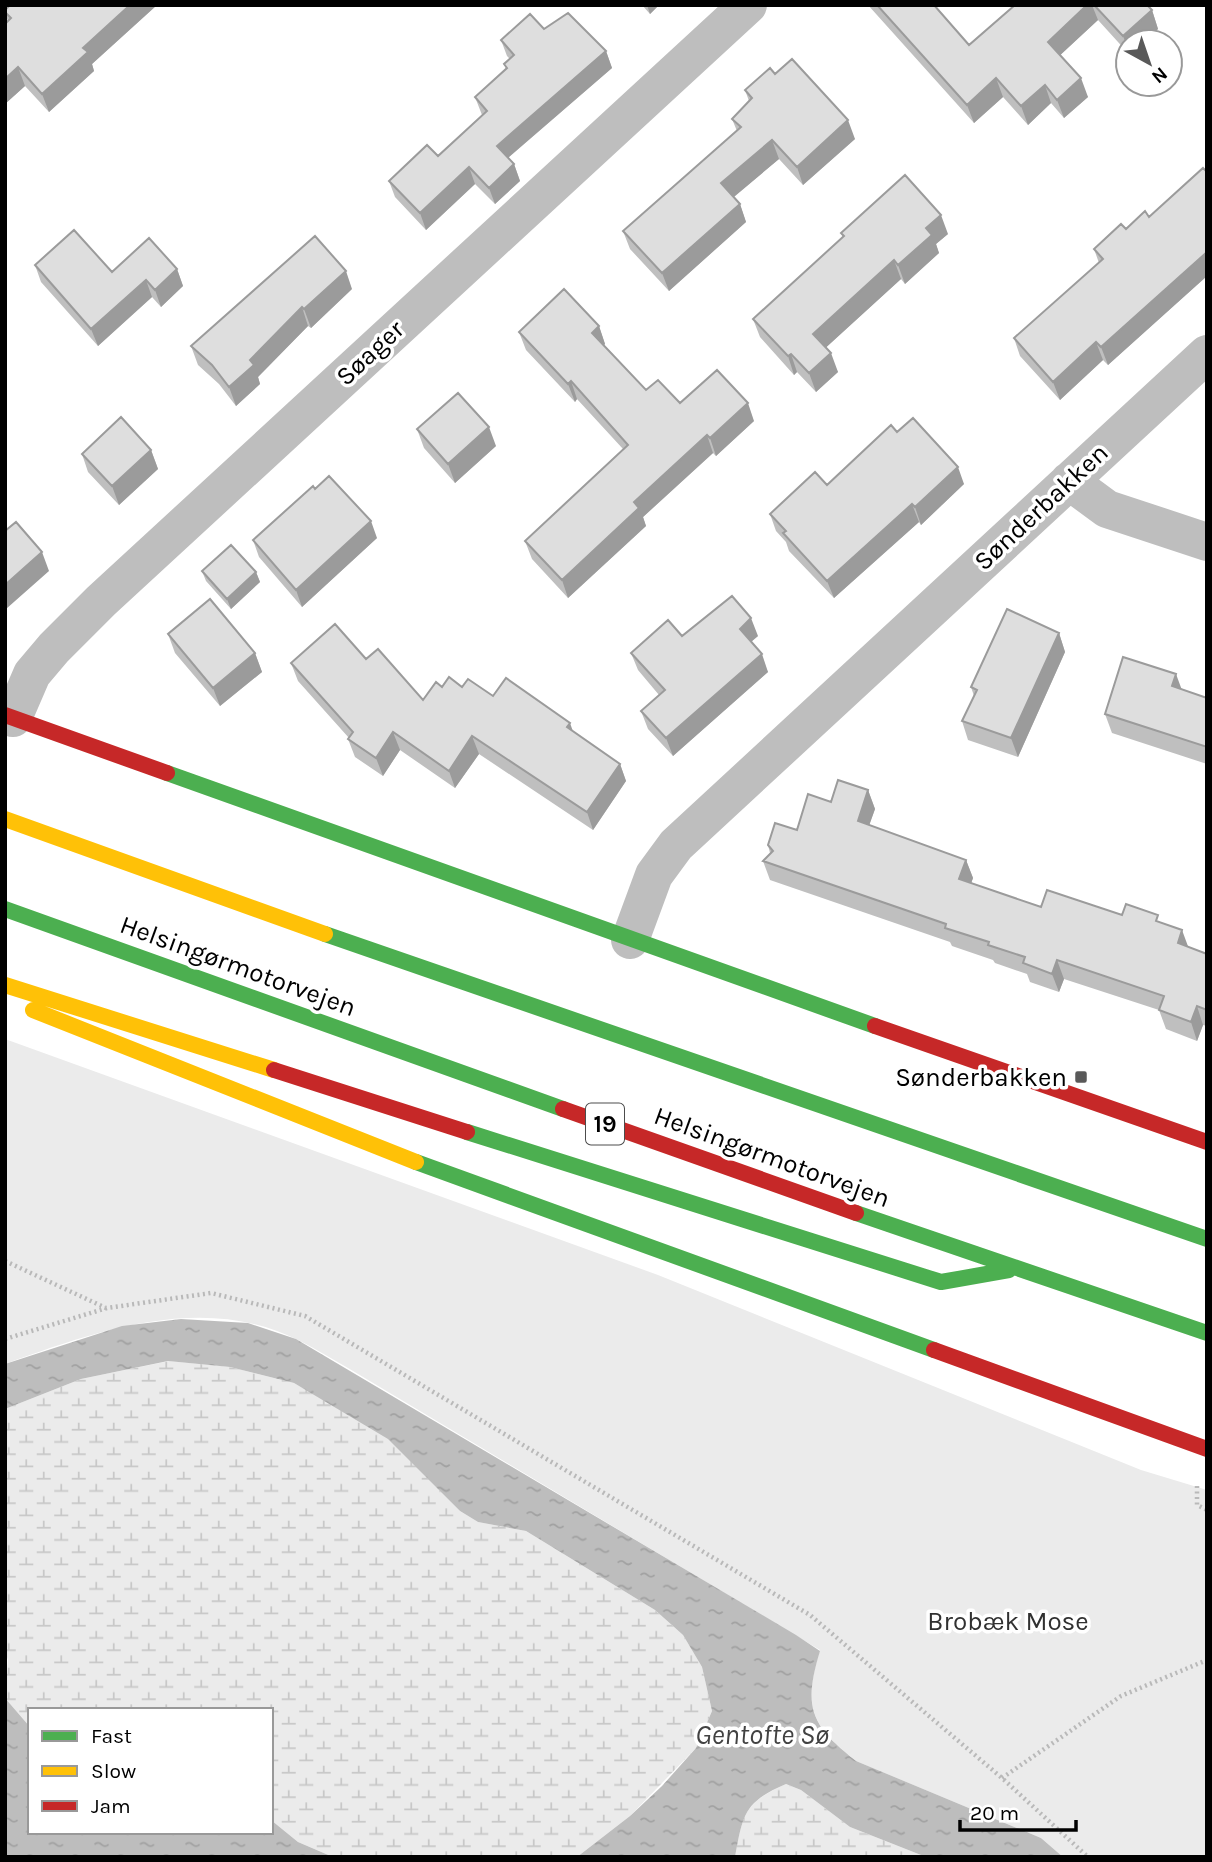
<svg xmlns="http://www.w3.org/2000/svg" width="1212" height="1862" viewBox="0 0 1212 1862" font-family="Karla,sans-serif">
<defs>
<pattern id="wetland-marsh" width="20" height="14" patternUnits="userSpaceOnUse" patternTransform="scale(1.75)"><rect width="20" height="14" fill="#ebebeb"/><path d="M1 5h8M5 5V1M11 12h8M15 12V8" fill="none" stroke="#c8c8c8"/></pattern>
<pattern id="water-ripples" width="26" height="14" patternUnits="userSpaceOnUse" patternTransform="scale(1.75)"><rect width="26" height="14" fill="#bdbdbd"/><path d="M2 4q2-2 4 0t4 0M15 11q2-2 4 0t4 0" fill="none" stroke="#a1a1a1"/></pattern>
</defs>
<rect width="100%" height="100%" fill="#fff"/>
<path fill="url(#wetland-marsh)" d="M169,1361L230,1367L294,1383L341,1409L388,1438L460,1511L478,1522L526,1531L655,1610L683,1635L702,1667L712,1711L696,1748L630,1816L577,1857H333L298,1842L271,1820V1710H30V1727L5,1698L8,1660L5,1651V1409L81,1379Z
M786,1784L801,1790L850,1827L926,1857H735C743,1813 744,1803 786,1784Z"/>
<path fill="#ebebeb" d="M5,1039L658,1275L1141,1470L1207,1490V1857H1063L1041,1838L856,1761C810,1724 803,1707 820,1650L348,1368C325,1355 302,1340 277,1331C187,1298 89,1334 5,1364Z"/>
<path fill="url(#water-ripples)" d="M181,1319L248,1323L296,1339L796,1635L820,1651C803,1707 810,1725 856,1761L1041,1838L1063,1857H926L850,1827L801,1790L786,1784C744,1802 743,1814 735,1857H577L630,1816L662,1786L696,1748L712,1711L702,1667L683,1635L655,1610L526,1531L478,1522L460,1511L388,1439L294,1383L230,1367L168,1361L81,1379L5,1409V1364L122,1326Z
M5,1698L30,1727V1832H271V1820L298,1842L333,1857H5Z"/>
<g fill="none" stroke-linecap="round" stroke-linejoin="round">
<path stroke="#b9b9b9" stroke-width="4.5" stroke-dasharray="2 3.5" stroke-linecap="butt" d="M5,1261L106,1308
M5,1339L107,1308L211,1293L305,1316L810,1615L1002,1778L1088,1857
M1197,1486V1505L1207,1510
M1002,1778L1121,1696L1207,1660"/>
<path stroke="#bebebe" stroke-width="38" d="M1069,481L1107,509L1207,542
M13,718L32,674L54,648L101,601L748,5
M630,940L654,875L676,845L1207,354"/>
<path stroke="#4caf50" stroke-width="16" d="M167,773L875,1026
M5,909L563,1109
M325,934L1207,1239
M467,1132L941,1282L1009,1270
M416,1162L934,1350
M856,1213L1207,1333"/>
<path stroke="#ffc107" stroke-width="16" d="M5,819L325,934
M5,985L274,1070
M33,1010L416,1162"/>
<path stroke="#c62828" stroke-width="16" d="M5,715L167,773
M875,1026L1207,1142
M274,1070L467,1132
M563,1109L856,1213
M934,1350L1207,1449"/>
</g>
<path fill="#bfbfbf" d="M10,5H157L92,64L94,71L49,112L25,86L5,104L8,21L5,14V10Z
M642,5H659L650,14Z
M868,5H934L969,45L1012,8L1010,5H1147L1152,10L1158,29L1144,42H1128V53L1098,20L1060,55L1088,97L1064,118L1051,103L1028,125L1003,97L974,123Z
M544,29L606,51L612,68L508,158L514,164L520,181L495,204L475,184L426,230L395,197L389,181L438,156L482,115L475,97L506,69L504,64L510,59L507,56L501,40Z
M775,74L855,139L803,185L779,159L733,197L740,204L746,222L669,291L630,249L623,231L737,131L732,119L749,101L745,90Z
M1207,172V276L1108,365L1103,360L1060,400L1020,356L1014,338L1099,263L1094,249L1126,229L1149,217Z
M841,233L948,234L936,244L939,253L905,284L901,279L825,348L838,372L816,392L797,372L794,375L760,337L753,319L843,238Z
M35,265L112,272L177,269L183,286L161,307L152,297L98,346L41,282Z
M352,289L311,328L308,326L258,377L260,384L236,406L219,384L198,365L191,346Z
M599,326L605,344L604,345L646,390L680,403L754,421L716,456L713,453L643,517L646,526L568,598L532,559L525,541L623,449L577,399L575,402L526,350L519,332Z
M417,429L496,446L455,483L424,448Z
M897,432L964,484L921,525L919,522L834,598L789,551L786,542L776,531L770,514L827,485Z
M151,450L158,469L119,505L88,472L82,454Z
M377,538L302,607L259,557L253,540Z
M202,571L256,572L260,582L231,609L206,581Z
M1059,633L1065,652L1018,757L968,740L962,721L974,696L971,687Z
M168,634L255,653L262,672L220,706L175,653Z
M682,636H758L751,642L768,672L673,756L648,729L641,711L659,695L638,670L631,653Z
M366,659L423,700L442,687H462L493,696L573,732L620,764L626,781L593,830L479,754L455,788L400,750L383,776L355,757L348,739L349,738L298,681L291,663Z
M1182,689L1207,698V764L1112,733L1105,714Z
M868,790L875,809L869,825L966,860L973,878L971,883L1041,907L1122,915L1160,923L1188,947L1207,954V1026L1203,1025L1197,1041L1166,1029L1159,1010L1064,979L1059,992L1030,982L1027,974L995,963L993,960L952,946L950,942L770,880L763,861L770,853L768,845L797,830L831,802Z"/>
<path fill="#9b9b9b" d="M130,5H157L92,64L94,71L49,112L42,94L83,48Z
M647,5H659L650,14Z
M1087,5H1092L1098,20L1055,60L1048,42Z
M1152,10L1158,29L1144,42H1128V49L1123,36Z
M606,51L612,68L503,162L497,146Z
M18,67L25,86L5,104V79Z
M996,78L1003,97L974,123L967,105Z
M1081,78L1088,97L1064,118L1057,100Z
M1045,85L1051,103L1028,125L1021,106Z
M848,120L855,139L803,185L797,167Z
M772,140L779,159L728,202L721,183Z
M514,164L520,181L495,204L489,188Z
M469,167L475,184L426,230L420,213Z
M740,204L746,222L669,291L662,273Z
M941,215L948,234L936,244L939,253L905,284L898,265L926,228Z
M1207,252V276L1108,365L1101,347Z
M894,260L901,279L820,353L813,334Z
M177,269L183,286L161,307L155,290Z
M346,271L352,289L311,328L304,309Z
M146,280L152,297L98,346L91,329Z
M302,307L308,326L258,377L260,384L236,406L229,387L250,360Z
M599,326L605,344L598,351L592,333Z
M1096,342L1103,360L1060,400L1053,382Z
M831,353L838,372L816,392L809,373Z
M791,354L797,372L794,375L788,356Z
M571,381L577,399L575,402L568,384Z
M748,403L754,421L716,456L710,438Z
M489,427L496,446L455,483L448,464Z
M707,435L713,453L643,517L646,526L568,598L562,580L634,502Z
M151,450L158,469L119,505L112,486Z
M958,467L964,484L921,525L915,507Z
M912,504L919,522L834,598L827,581Z
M371,521L377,538L302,607L296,590Z
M42,552L49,571L6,609L5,585Z
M256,572L260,582L231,609L227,599Z
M751,618L758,636L746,646L740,629Z
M1059,633L1065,652L1018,757L1011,738Z
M255,653L262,672L220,706L213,688Z
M762,654L768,672L673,756L666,738Z
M1176,674L1183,693L1172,686Z
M570,723L576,740L567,727Z
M393,732L400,750L383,776L376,758Z
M472,736L479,754L455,788L449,771Z
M620,764L626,781L593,830L587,812Z
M868,790L875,809L864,840L858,821Z
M966,860L973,878L966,898L959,879Z
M1182,930L1189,949L1178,943Z
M1057,960L1064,979L1059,992L1052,974Z
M1197,1006L1203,1025L1197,1041L1191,1022Z"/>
<path fill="#dedede" stroke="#9b9b9b" stroke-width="2" d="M10,5H130L83,48L88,52L42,94L18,67L5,79V24L11,18L5,12V10Z
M877,5H934L969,45L1015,5H1087L1048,42L1081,78L1057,100L1045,85L1021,106L996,78L967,105Z
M1094,5H1147L1152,10L1123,36Z
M568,13L606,51L497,146L514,164L489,188L469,167L420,213L389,181L427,145L438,156L487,111L475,97L507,68L504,64L514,55L501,40L530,14L544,29Z
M792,59L848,120L797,167L772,140L721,183L740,204L662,273L623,231L741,127L732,119L752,98L745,90L770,68L775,74Z
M1203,168L1207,172V252L1101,347L1096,342L1053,382L1014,338L1103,259L1094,249L1121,224L1126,229L1145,211L1149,217Z
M905,175L941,215L926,228L932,235L898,265L894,260L813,334L831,353L809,373L791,354L788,356L753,319L844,236L841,233Z
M74,230L112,272L149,238L177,269L155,290L146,280L91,329L35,265Z
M315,236L346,271L304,309L302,307L250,360L254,365L229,387L212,365L191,346Z
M564,289L599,326L592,333L646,390L658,380L680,403L717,370L748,403L710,438L707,435L634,502L639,508L562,580L525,541L628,445L571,381L568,384L519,332Z
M458,393L489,427L448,464L417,429Z
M121,417L151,450L112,486L82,454Z
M913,418L958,467L915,507L912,504L827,581L783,533L786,531L770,514L815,472L827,485L891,425L897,432Z
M329,476L371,521L296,590L253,540L313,486L315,489Z
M16,522L42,552L5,585V531Z
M231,545L256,572L227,599L202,571Z
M732,596L751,618L740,629L762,654L666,738L641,711L665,690L631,653L668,620L682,636Z
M210,599L255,653L213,688L168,634Z
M1007,609L1059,633L1011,738L962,721L977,690L971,687Z
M335,624L366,659L378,649L423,700L436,682L442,687L449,677L462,687L468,679L493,696L506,678L570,723L567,727L620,764L587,812L472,736L449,771L393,732L376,758L348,739L353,732L291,663Z
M1123,657L1176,674L1172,686L1207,698V747L1105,714Z
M838,780L868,790L858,821L966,860L959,879L1041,907L1047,890L1122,915L1126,904L1158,915L1156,921L1182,930L1178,943L1207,954V1010L1197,1006L1191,1022L1159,1010L1164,996L1057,960L1052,974L1023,963L1025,957L988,945L989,942L945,928L946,924L763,861L773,851L768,845L775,823L797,830L808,794L831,802Z"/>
<rect fill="#595959" stroke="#fff" stroke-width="2.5" x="1074" y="1070" width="14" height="14" rx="3.5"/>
<g text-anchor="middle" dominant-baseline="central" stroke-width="7" stroke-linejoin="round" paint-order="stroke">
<rect fill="#fff" stroke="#4c4c4c" stroke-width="2" x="586" y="1103.5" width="38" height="41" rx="5"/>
<g font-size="24" font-weight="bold" fill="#000">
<text x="605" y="1124">19</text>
</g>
<g font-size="26" fill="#000" stroke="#fff">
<text transform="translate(370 353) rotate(-43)">Søager</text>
<text transform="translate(1041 507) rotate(-43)">Sønderbakken</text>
<text transform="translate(238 966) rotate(20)">Helsingørmotorvejen</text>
<text transform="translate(772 1157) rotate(20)">Helsingørmotorvejen</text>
</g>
<g font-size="26" fill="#000" stroke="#fff" text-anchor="end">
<text x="1067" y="1077">Sønderbakken</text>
</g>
<g font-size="26" fill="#313131" stroke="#fff">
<text x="1008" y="1621">Brobæk Mose</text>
</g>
<g font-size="28" font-style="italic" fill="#424242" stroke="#fff">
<text x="762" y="1734">Gentofte Sø</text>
</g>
</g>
<rect width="1212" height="1862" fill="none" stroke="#000000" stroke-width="14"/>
<rect x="28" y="1708" width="245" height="126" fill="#ffffff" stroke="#999999" stroke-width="2"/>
<rect x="42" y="1731" width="35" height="10" fill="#4caf50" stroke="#999999" stroke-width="2"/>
<text x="91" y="1743" font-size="21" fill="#000000">Fast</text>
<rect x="42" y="1766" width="35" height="10" fill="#ffc107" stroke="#999999" stroke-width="2"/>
<text x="91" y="1778" font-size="21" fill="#000000">Slow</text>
<rect x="42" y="1801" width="35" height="10" fill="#c62828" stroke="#999999" stroke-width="2"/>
<text x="91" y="1813" font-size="21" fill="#000000">Jam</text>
<g transform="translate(1149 63) rotate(140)"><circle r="33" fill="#ffffff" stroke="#999999" stroke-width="2"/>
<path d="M0-5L12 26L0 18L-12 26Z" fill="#595959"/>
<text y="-10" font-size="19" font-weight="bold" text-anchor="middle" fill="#000000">N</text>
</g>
<path d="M960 1820v10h116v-10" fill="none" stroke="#000000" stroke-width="3.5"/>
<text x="970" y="1820" font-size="21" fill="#000000" stroke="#ffffff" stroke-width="5" paint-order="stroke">20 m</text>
</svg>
